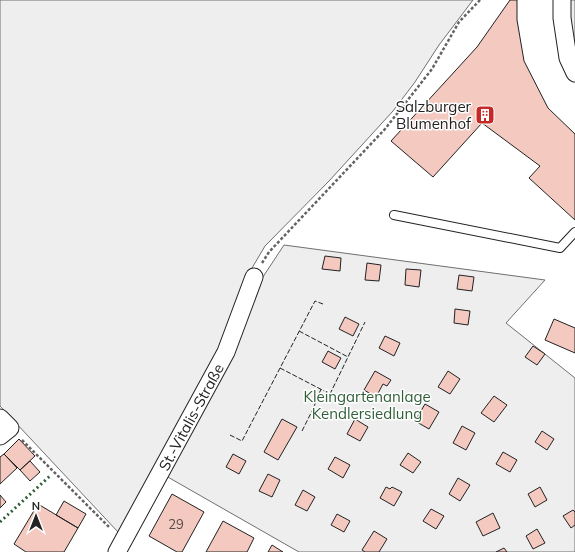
<svg xmlns="http://www.w3.org/2000/svg" width="575" height="552" viewBox="0 0 575 552" font-family="Mulish,sans-serif">
<rect width="100%" height="100%" fill="#fff"/>
<path fill="#eee" stroke="#6f6f6f" d="M0,0H473L439,45L415,82L393,111L329,181L265,246L252,268L242,292L225,346L182,424L118,532L0,406Z
M569,0H575V55L569,5Z
M284,245L545,280L506,323L575,378V552H299L166,476L257,286Z"/>
<path fill="#f3c9c0" stroke="#222" d="M510,0H517V20L524,61L548,108L575,134V220L529,178L540,166L482,123L433,177L391,141L477,47Z
M325,256L341,258L340,271L322,269Z
M367,263L381,265L379,281L365,280Z
M406,269L421,270L419,287L405,285Z
M459,275L474,277L472,291L457,289Z
M455,309L470,311L468,325L454,323Z
M345,317L359,324L353,336L339,329Z
M554,319L575,328V353L545,340Z
M385,336L400,343L394,356L379,348Z
M533,346L545,354L537,365L525,357Z
M328,351L341,358L335,369L322,362Z
M375,371L391,380L387,386L383,384L376,397L364,390Z
M448,371L460,379L450,394L438,387Z
M494,396L507,405L494,422L481,413Z
M425,404L439,412L429,429L415,421Z
M282,419L297,427L278,460L264,452Z
M355,419L368,427L360,441L347,434Z
M462,426L475,433L466,450L453,443Z
M542,431L554,439L547,450L535,442Z
M19,439L35,456L20,470L4,454Z
M503,452L517,460L510,472L496,464Z
M408,453L421,462L413,473L400,465Z
M4,454L17,468L0,484V457Z
M233,454L246,461L239,474L226,467Z
M335,457L350,465L343,478L328,469Z
M30,461L40,472L30,481L20,470Z
M268,474L280,480L272,497L259,491Z
M458,478L470,485L460,501L449,494Z
M386,487L390,489L392,487L402,492L394,506L380,498Z
M540,487L547,500L535,507L528,494Z
M303,490L315,497L307,511L295,505Z
M172,494L204,512L182,552H177L149,536Z
M0,495L6,502L0,508Z
M64,501L86,514L78,528L56,515Z
M38,504L78,528L64,552H26L14,544Z
M431,509L444,516L436,529L423,521Z
M573,510L575,512V525L571,528L563,516Z
M493,513L500,528L483,536L476,522Z
M337,514L350,521L344,532L331,525Z
M223,521L254,538L247,552H206Z
M537,529L545,543L533,549L526,536Z
M374,531L387,539L379,552H365L362,550Z
M272,545L283,552H268Z
M504,548L507,552H496Z"/>
<g fill="none" stroke-linecap="round" stroke-linejoin="round">
<g stroke="#222" stroke-width="10">
<path id="lane" d="M394,215L560,248L575,232"/>
</g>
<g stroke="#222" stroke-width="19">
<g id="street">
<path d="M562,0V18L568,58L575,73"/>
<path d="M0,418L10,428L0,436"/>
<path id="s1" d="M117,552L226,352L254,277"/>
</g>
</g>
<path stroke="#646464" stroke-width="2.5" stroke-dasharray="3 2" stroke-linecap="butt" d="M262,263L269,252L385,129L432,69L459,22L480,0
M22,440L110,528"/>
<use href="#lane" stroke="#fff" stroke-width="8"/>
<use href="#street" stroke="#fff" stroke-width="17"/>
<path stroke="#2f5e38" stroke-width="3" stroke-dasharray="2 3" stroke-linecap="butt" d="M0,522L51,475"/>
<path stroke="#222" stroke-width="1" stroke-dasharray="5 2" stroke-linecap="butt" d="M299,331L348,357
M280,368L330,394L365,322
M302,431L313,409L321,389
M230,435L242,441L315,301L323,304"/>
</g>
<defs>
<g id="building-square" transform="scale(1)"><rect x="-9" y="-9" width="18" height="18" rx="4" fill="#c62828" stroke="#fff"/><path d="M-4-6H4V6H1V3H-1V6H-4ZM-2.5-4.3h1.7v1.8h-1.7ZM.8-4.3h1.7v1.8H.8ZM-2.5-1h1.7V.8h-1.7ZM.8-1h1.7V.8H.8Z" fill="#fff"/></g>
</defs>
<g fill-rule="evenodd">
<use href="#building-square" x="485" y="115"/>
</g>
<g text-anchor="middle" dominant-baseline="central" stroke-width="3" stroke-linejoin="round" paint-order="stroke">
<g font-size="13" fill="#564c4a">
<text x="176" y="524">29</text>
</g>
<g font-size="15" fill="#222" stroke="#fff" text-anchor="end">
<text x="471" y="106">Salzburger<tspan x="471" dy="17">Blumenhof</tspan></text>
</g>
<g font-size="15" fill="#2f5e38" stroke="#fff">
<text x="367" y="396">Kleingartenanlage<tspan x="367" dy="17">Kendlersiedlung</tspan></text>
</g>
<g font-size="15" fill="#222" stroke="#fff">
<text stroke="none"><textPath href="#s1" startOffset="154">St.-Vitalis-Straße</textPath></text>
</g>
</g>
<g transform="translate(36 516)" stroke="#ffffff" stroke-width="3" paint-order="stroke">
<path d="M0-3L7 15L0 10L-7 15Z" fill="#222222"/>
<text y="-6" font-size="11" font-weight="bold" text-anchor="middle" fill="#222222">N</text>
</g>
</svg>
